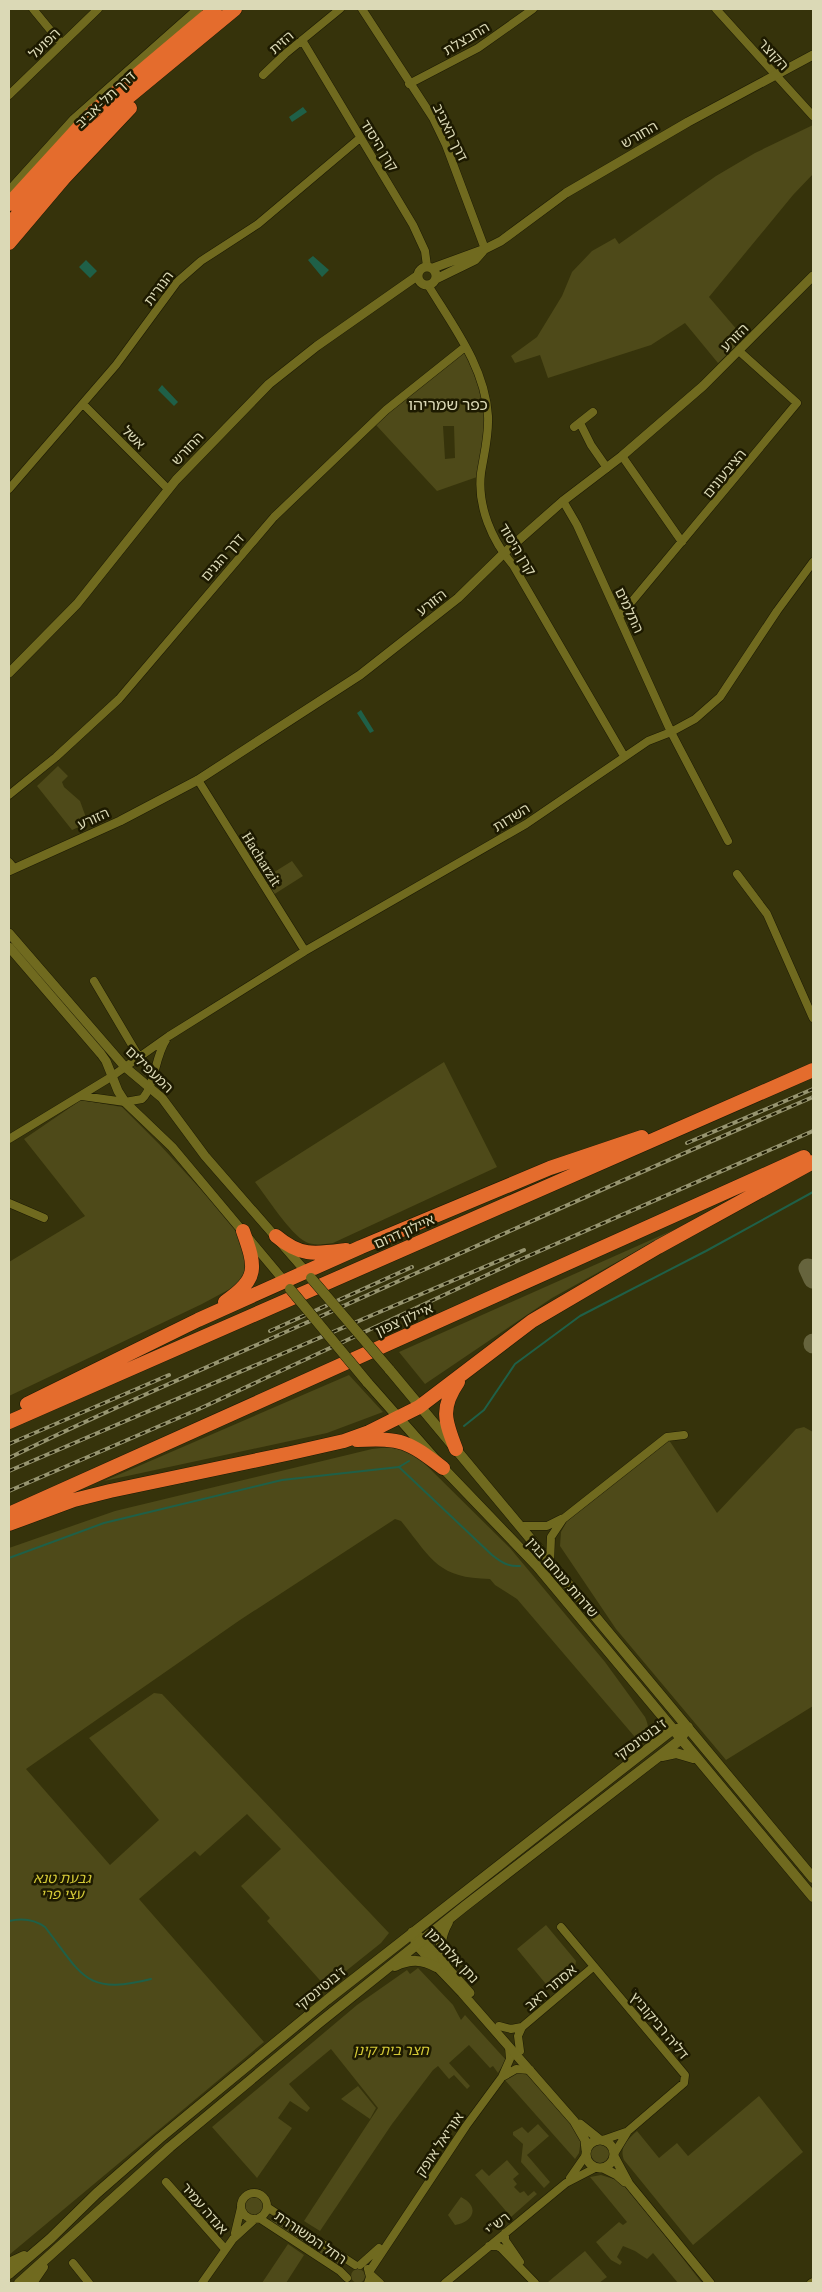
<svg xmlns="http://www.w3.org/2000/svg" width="822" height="2292" viewBox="0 0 822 2292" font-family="'PT Serif','Noto Sans Hebrew',serif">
<rect width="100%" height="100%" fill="#36330b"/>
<path fill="#4e4a19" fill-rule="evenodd" d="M813,125V174L793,195L709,297L744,338L718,363L685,323L651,345L548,378L540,355L515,363L511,356L537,337L562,296L572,272L592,251L615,238L619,244L716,176L755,153Z
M464,352C486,394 491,431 477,477L437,491L376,425L388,413ZM443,426H454L455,458L445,459Z
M58,766L68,776L62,782L64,787L80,801L88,823L72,830L37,786Z
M292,861L303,876L273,895L263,879Z
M444,1062L497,1167L333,1243C324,1244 314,1246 306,1242C291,1235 266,1196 255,1182Z
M81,1100L122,1107L160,1145L240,1232L249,1259L241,1283L202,1304L9,1396V1262L85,1216L24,1139Z
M680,1227L552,1298L425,1384L399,1352Z
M349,1375L383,1412L327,1433L104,1481Z
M804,1427L813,1432V1706L726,1760L616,1629L560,1546L561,1532L567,1521L667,1437L717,1513L796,1429Z
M390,1447L410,1452L423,1462L510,1548L605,1662L645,1717C650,1728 649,1734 640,1743L517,1599L495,1585L490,1579C437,1578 432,1559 401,1521L395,1519L240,1620L26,1769L110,1865L159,1820L89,1738L154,1693L162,1694L389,1933L381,1943L326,1987L267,1921L270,1918L241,1886L281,1849L247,1814L200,1856L195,1851L139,1899L264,2042L9,2255V1548L115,1511L372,1449Z
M546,1925L576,1961L575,1968L550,1989L517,1949Z
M418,1968L453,2005L461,2020L465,2015L506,2060L498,2073L493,2066L490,2068L469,2045L449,2063L470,2086L467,2089L454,2075L449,2079L438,2066L433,2070L392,2124L320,2231L304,2221L378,2108L331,2049L289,2084L310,2108L307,2112L290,2101L278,2118L292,2128L257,2178L212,2127L357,2005L407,1970L410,1974Z
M517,2071L529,2073L531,2079L564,2116L566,2115L581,2140L579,2153L575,2159L504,2079Z
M358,2086L376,2108L370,2119L341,2099Z
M759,2096L803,2152L693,2245L624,2160C619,2147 627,2140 637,2131L659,2158L677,2143L688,2156Z
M538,2124L549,2136L527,2155L550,2182L544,2188L521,2162L523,2144L513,2135V2132L522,2127L528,2133Z
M590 2154a10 10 0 1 1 20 0a10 10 0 1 1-20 0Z
M507,2160L519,2174L513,2179L517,2184L514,2187L520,2193L524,2191L528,2196L534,2191L537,2194L511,2217L475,2175L482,2169L489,2176Z
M601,2175L620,2181L631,2192L702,2283H678L653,2253L647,2259L635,2251L623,2246L617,2257L622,2262L620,2265L611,2260L596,2242L619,2222L623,2225L627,2222L590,2177Z
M461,2197C482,2208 471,2223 455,2225L448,2215Z
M245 2206a9 9 0 1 1 18 0a9 9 0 1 1-18 0Z
M274,2216L344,2262L340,2267L270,2222Z
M288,2244L304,2255L286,2283H262Z
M585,2251L607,2277L599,2283H549L548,2282Z
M351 2276a7 7 0 1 1 14 0a7 7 0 1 1-14 0Z"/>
<path fill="#1f6048" d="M303,107L307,112L292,122L289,117Z
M313,256L329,270L322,277L308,260Z
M86,260L97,271L90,278L79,267Z
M162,385L178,402L174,406L158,390Z
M361,710L374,731L370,733L357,713Z"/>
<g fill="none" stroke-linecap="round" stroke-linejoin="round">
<path stroke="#1f6048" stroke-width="2" d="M464,1426L484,1410L515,1364L580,1316L706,1251L813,1192
M399,1467L492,1555C501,1562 508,1567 520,1566
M9,1558L104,1523L282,1480L399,1467L409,1461
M9,1921C22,1918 34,1919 45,1927C82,1974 84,1996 151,1979"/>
<path stroke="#66643d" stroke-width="19" d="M808,1268L813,1279
M813,1343V1344"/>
<g stroke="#1c1a04" stroke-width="9">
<path id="minor" d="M33,9L61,43
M362,9L433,118L446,145L485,249
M716,9L813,116
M302,40L413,225L425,251L427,266
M263,75L285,54L340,9
M409,84L478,48L533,9
M9,95L98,9
M428,285C453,326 485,367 488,416C489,436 484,454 481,473C477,506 492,541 513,565L624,756
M83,404L168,489
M580,423L591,445L607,468
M574,427L593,412
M622,456L682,542
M9,489L116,365L177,282L201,261L258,224L360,138
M563,501L577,525L671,732L728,841
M619,617L797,403L739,351
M198,780L305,951
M9,795L56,757L119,699L274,517L386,410L465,347
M9,862L14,868
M737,874L767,914L813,1018
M94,981L139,1057
M82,1096L125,1102L142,1099C155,1086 155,1056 166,1040
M9,1139L111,1077L169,1036L305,951L526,824L648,741L671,732L695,719L720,697L777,611L813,562
M9,1203L44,1218
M520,1526H547L561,1519
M550,1562L551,1537L563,1519L667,1437L684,1435
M561,1927L685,2075L684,2083L628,2131L614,2154
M499,2026L511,2029L522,2027
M520,2051L518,2036L522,2027L593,1967
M504,2076L516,2069L530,2070
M603,2140L626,2132
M570,2178L586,2155
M166,2182L225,2249
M241 2206a13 13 0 1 1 26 0a13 13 0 1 1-26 0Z
M267,2207L355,2265
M259,2218L340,2271L347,2278
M235,2233L241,2208
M505,2233V2240L520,2262
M489,2246H497L501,2248L535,2283
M73,2263L89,2283
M360,2265L379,2248
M369,2272L466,2126L502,2077L510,2059L509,2047
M370,2274L380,2283
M202,2283L233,2239L255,2219
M368,2283L370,2277L368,2269
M445,2283L566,2183L595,2168
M811,2283L813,2282"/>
</g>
<g stroke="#1c1a04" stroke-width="10">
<path id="tertiary" d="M9,191L74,119L198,9
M418 276a9 9 0 1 1 18 0a9 9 0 1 1-18 0Z
M433,268L485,249L501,241L566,193L688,122L813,55
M436,279L475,260L483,251
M9,673L77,604L176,480L269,384L317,346L417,276
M9,871L120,821L198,780L360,675L458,598L503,554L563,501L622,456L703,386L813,276
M9,933L125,1067L162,1098L205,1156L307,1273
M9,947L101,1054L106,1061L118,1091L125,1102L172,1147L285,1282
M412,1932L416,1945L462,1993L574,2121L585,2140L586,2150
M419,1936L470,1993
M580,2124L600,2140
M586 2154a14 14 0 1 1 28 0a14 14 0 1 1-28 0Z
M614,2156L629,2184L710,2283
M603,2168L617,2175L625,2182"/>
</g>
<g stroke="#1c1a04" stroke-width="11">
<path id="secondary" d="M389,1369L813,1878
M367,1382L443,1468L537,1566L813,1897
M662,1756L676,1753L693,1758
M395,1966C410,1959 422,1959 436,1967
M446,1966C439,1950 439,1938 448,1922
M9,2263L24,2256
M9,2274L50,2239L97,2193L160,2138L327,2000L672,1730L688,1727
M19,2283L170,2147L319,2023L465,1906L680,1740L688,1727
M32,2283L43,2267"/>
</g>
<g stroke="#1c1a04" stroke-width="15">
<path id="motorway" d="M9,204L94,111L215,9
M9,225L49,177L126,99L235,9
M9,243L64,178L130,108
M276,1236C301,1257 315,1254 346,1250
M225,1302C259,1278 256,1268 243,1231
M27,1404L198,1320L361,1247L550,1168L642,1137
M9,1422L813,1070
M357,1440C403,1438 407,1441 443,1468
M456,1449C445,1421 440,1408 458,1382
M9,1514L804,1157
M9,1524L74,1500L110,1491L291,1453L344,1441L369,1432L419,1407L532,1321L658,1247L813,1162"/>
</g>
<use href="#minor" stroke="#706a1f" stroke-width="8"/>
<use href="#tertiary" stroke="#706a1f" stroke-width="9"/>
<use href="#secondary" stroke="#706a1f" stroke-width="10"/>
<use href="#motorway" stroke="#e46c2d" stroke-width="14"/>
<g stroke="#96946f" stroke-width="4">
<path id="rail" d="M687,1143L813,1089
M270,1331L412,1267
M9,1444L169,1375
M9,1458C104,1411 202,1370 299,1326C470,1249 641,1171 813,1097
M9,1471L524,1250
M9,1491L199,1409L517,1261L813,1131"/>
</g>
<use href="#rail" stroke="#1d1a00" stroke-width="2" stroke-dasharray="5.5" stroke-linecap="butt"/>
<g stroke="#1c1a04" stroke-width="11" stroke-linecap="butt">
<path id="secondary-bridge" d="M311,1278L389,1369
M290,1289L367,1382"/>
</g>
<use href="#secondary-bridge" stroke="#706a1f" stroke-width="10"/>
</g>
<g text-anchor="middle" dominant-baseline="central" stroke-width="5" stroke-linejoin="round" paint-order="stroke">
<g font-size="14" fill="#dbd9b6" stroke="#1d1a00">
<text transform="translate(466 38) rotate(-31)">החבצלת</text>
<text transform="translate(281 42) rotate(-41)">הזית</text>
<text transform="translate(44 43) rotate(-44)">הפועל</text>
<text transform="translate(774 54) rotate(48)">הקוצר</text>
<text transform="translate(105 99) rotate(-43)">דרך תל-אביב</text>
<text transform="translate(451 132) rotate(64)">דרך האביב</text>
<text transform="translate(639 134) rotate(-30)">החורש</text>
<text transform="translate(380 145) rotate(58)">קרן היסוד</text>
<text transform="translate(158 288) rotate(-53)">הנורית</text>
<text transform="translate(734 337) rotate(-45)">הזורע</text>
<text transform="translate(134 437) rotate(45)">אשל</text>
<text transform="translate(187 448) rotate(-47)">החורש</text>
<text transform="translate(724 473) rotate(-50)">הציבעונים</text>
<text transform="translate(518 549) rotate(59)">קרן היסוד</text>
<text transform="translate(222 557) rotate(-49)">דרך הגנים</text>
<text transform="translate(431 602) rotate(-38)">הזורע</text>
<text transform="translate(630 610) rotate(65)">התלמים</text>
<text transform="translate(511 817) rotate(-32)">השדות</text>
<text transform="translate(93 818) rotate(-24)">הזורע</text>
<text transform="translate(262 859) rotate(58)">Hacharzit</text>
<text transform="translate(150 1069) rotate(44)">המעפילים</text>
<text transform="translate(404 1231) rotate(-24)">איילון דרום</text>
<text transform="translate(404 1319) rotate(-24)">איילון צפון</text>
<text transform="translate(563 1577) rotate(49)">שדרות מנחם בגין</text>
<text transform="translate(640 1739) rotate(-36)">ז'בוטינסקי</text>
<text transform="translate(453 1955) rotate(47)">נתן אלתרמן</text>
<text transform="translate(550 1987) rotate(-40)">אסתר ראב</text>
<text transform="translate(320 1988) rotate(-39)">ז'בוטינסקי</text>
<text transform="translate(659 2024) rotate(50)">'דליה רביקוביץ</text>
<text transform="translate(439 2144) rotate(-56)">אוריאל אופק</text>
<text transform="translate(205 2208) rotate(49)">אנדה עמיר</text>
<text transform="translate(497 2223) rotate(-39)">רש"י</text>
<text transform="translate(311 2237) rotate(34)">רחל המשוררת</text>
</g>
<g font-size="14" font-style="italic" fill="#d5ca37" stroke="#1d1a00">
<text x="62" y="1877">גבעת טנא<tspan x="62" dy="16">עצי פרי</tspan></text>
<text x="391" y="2049">חצר בית קינן</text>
</g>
<g font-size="16" fill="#dbd9b6" stroke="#1d1a00">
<text x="448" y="404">כפר שמריהו</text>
</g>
</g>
<rect width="822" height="2292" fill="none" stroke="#dbd9b6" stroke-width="20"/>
</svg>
